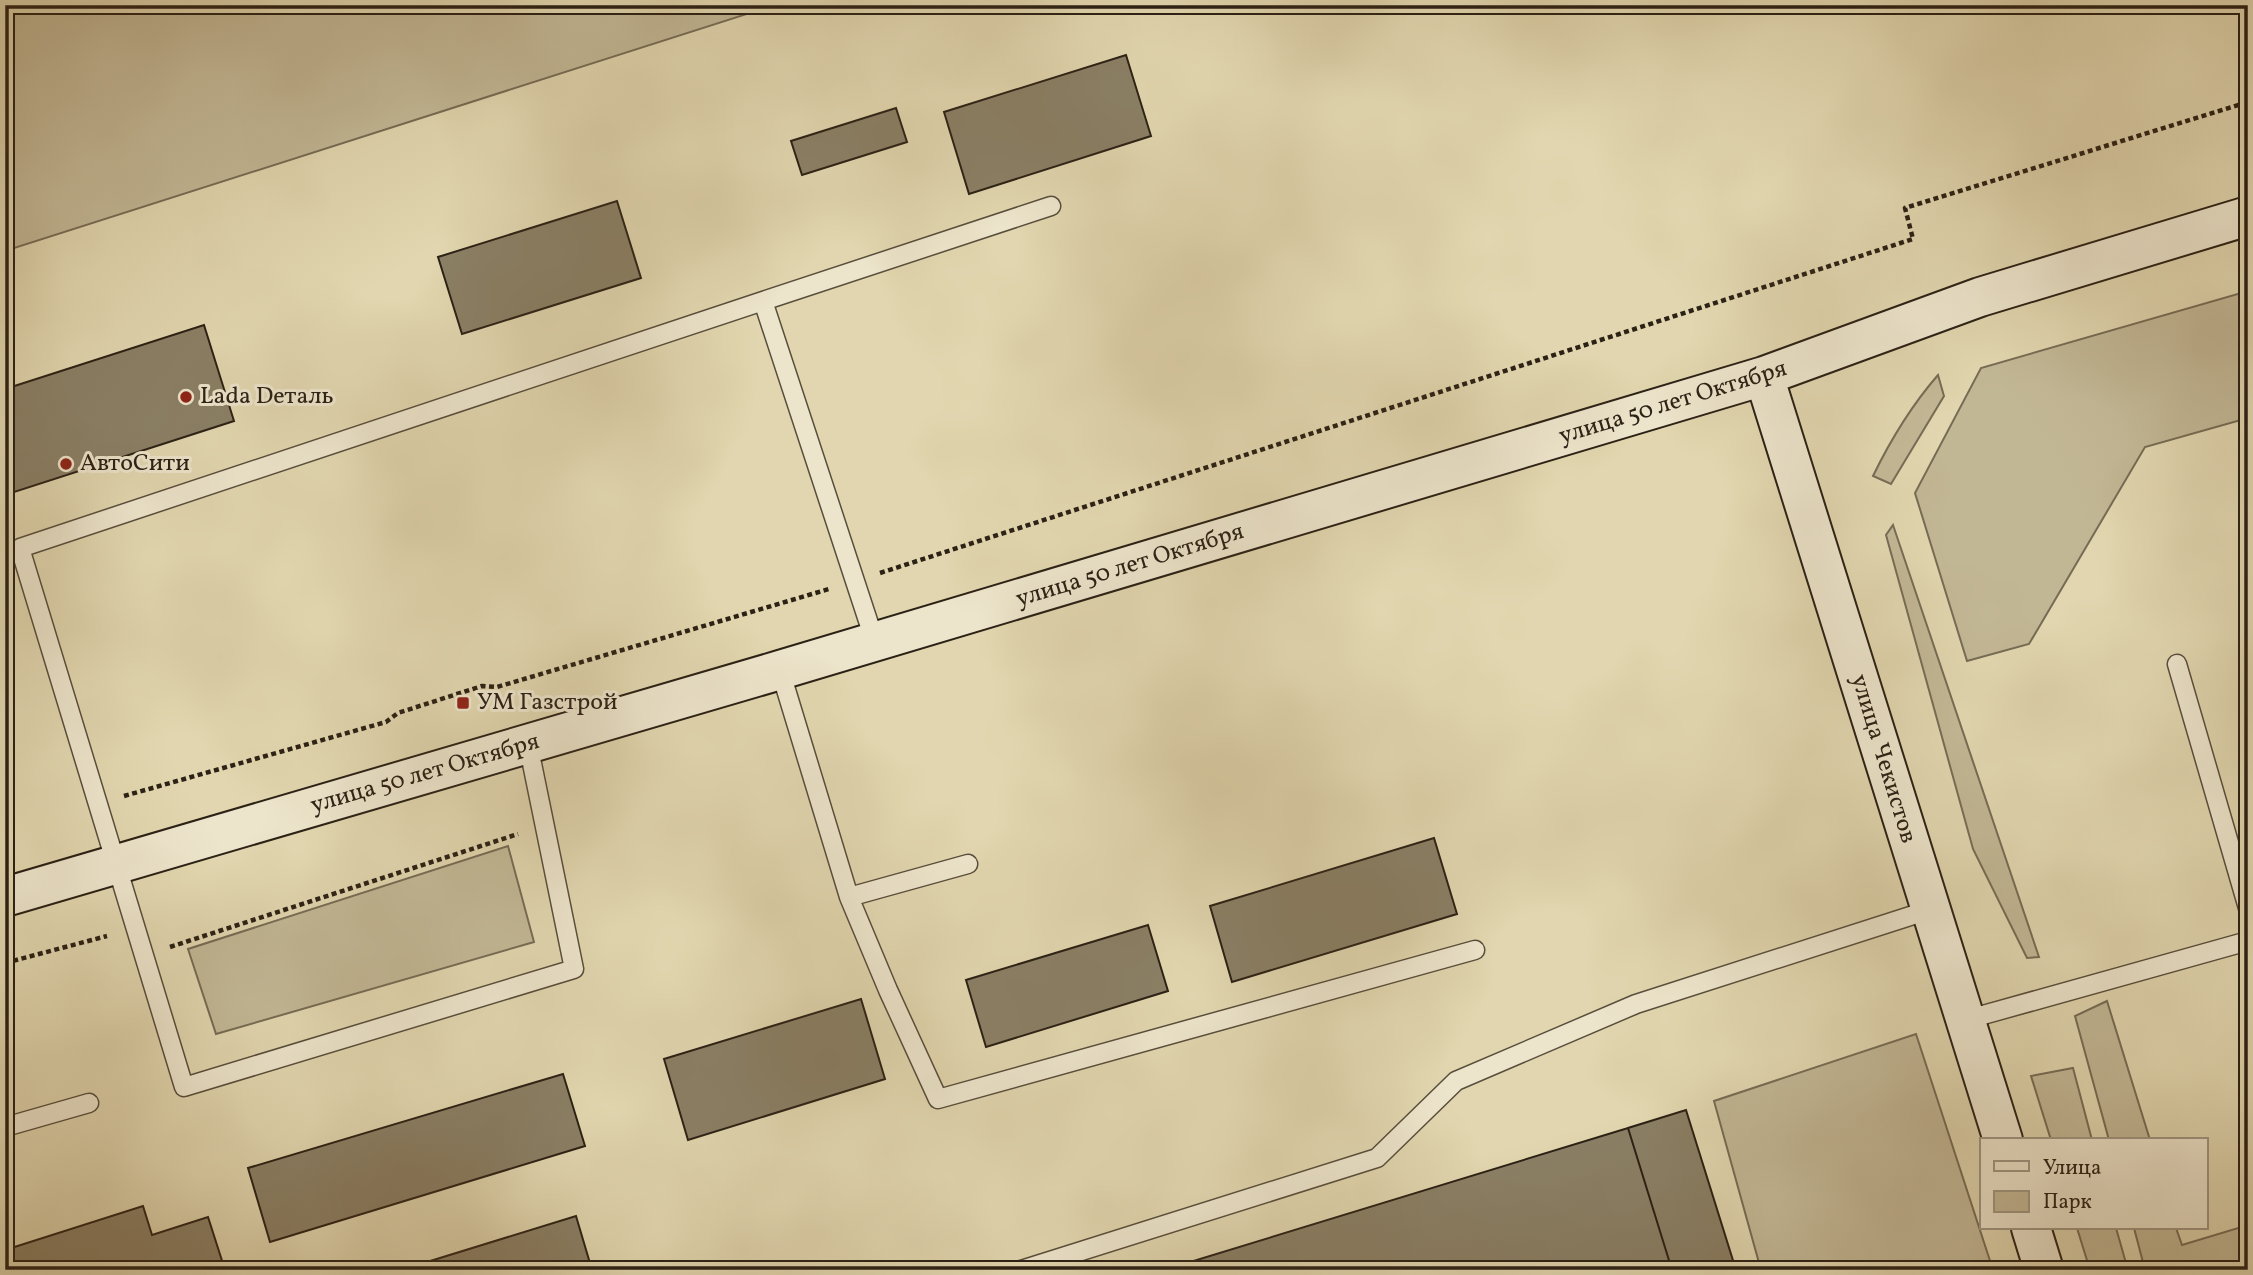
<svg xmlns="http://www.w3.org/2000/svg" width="2253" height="1275" viewBox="0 0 2253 1275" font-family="Vollkorn,serif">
<rect width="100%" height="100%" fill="#e1d6af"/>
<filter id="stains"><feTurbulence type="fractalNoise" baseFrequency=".00286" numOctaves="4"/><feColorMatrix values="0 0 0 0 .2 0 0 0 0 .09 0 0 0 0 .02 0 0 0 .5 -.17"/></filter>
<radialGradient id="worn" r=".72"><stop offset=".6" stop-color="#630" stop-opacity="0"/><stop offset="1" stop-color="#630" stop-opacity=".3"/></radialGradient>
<path fill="#c2b795" stroke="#766c55" stroke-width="2" d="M5,5H775L5,251Z
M2248,291V418L2145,447L2029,644L1967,661L1915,493L1981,368Z
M1938,375L1944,396L1891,484L1873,476C1891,439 1911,406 1938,375Z
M1893,525L2039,957L2027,958L1973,849L1886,535Z
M508,846L534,942L216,1034L188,949Z
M2107,1001L2150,1140H2109L2075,1016Z
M1916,1034L1993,1270H1761L1714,1101Z
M2073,1068L2092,1140H2051L2031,1076Z
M2248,1225V1270H2145L2134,1228H2176L2182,1245Z
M2077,1228H2116L2128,1270H2090Z"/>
<path fill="#8a7f65" stroke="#2b2115" stroke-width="2" d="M1126,55L1151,136L969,194L944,112Z
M896,108L907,142L802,175L791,141Z
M617,201L641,278L462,334L438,257Z
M204,325L234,421L5,495V389Z
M1434,838L1457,914L1232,982L1210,906Z
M1148,925L1168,991L986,1047L966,980Z
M861,999L885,1079L688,1140L664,1059Z
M563,1074L585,1146L270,1242L248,1168Z
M1686,1110L1736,1270H1672L1628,1128Z
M1628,1128L1672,1270H1164Z
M143,1206L152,1235L208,1217L225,1270H5V1250Z
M576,1216L592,1270H401Z"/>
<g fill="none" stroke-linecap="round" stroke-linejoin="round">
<g stroke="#584e3c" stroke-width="21">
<path id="service" d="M875,642L763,301L1051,206
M2177,664L2248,908
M780,670L849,897L968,864
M528,744L574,969L184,1087L20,548L763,301
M849,897L888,990L938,1099L1475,950
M1965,1020L2248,941
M5,1127L89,1103
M1021,1270L1377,1158L1456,1081L1636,1004L1929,910"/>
</g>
<g stroke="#2b2115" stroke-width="42">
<path id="secondary" d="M1764,376L2003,1140
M5,897L780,670L1764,376L1980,297L2248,216
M2031,1228L2044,1270"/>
</g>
<path stroke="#2b2115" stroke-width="4.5" stroke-dasharray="5 3.5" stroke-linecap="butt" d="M880,573L1913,239L1905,208L2248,102
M124,796L386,722L398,713L482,686L497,687L829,589
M170,947L518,834
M5,963L107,936"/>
<use href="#service" stroke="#ece4cb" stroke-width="18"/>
<use href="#secondary" stroke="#ece4cb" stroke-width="38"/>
</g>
<g fill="#8f2418" stroke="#ece4cb" stroke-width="2.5">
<circle cx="186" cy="397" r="7"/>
<circle cx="66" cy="464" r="7"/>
<rect x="456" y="696" width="14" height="14" rx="3.5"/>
</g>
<g text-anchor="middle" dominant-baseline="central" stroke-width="6" stroke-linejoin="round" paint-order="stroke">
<g font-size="24" fill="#2b2115" stroke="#ece4cb" text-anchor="start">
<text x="200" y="397">Lada Dеталь</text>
<text x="80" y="464">АвтоСити</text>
<text x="477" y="703">УМ Газстрой</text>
</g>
<g font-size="24" fill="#2b2115" stroke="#ece4cb">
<text transform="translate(1673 403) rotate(-17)">улица 50 лет Октября</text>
<text transform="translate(1130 566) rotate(-17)">улица 50 лет Октября</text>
<text transform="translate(1883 759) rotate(73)">улица Чекистов</text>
<text transform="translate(425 774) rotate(-16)">улица 50 лет Октября</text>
</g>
</g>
<rect width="2253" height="1275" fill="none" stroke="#e1d6af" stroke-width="28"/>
<rect x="7" y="7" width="2239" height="1261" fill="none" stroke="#2b2115" stroke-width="3.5"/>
<rect x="14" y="14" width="2225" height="1247" fill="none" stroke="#2b2115" stroke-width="2"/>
<rect x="1980" y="1138" width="228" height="91" fill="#ece4cb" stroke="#9f9682" stroke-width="2"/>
<rect x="1994" y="1161" width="35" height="10" fill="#ece4cb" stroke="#9f9682" stroke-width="2"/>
<text x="2043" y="1174" font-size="21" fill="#2b2115">Улица</text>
<rect x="1994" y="1191" width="35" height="21" fill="#c2b795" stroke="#9f9682" stroke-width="2"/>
<text x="2043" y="1208" font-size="21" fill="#2b2115">Парк</text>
<rect width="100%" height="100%" filter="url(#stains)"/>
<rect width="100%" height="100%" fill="url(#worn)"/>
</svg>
